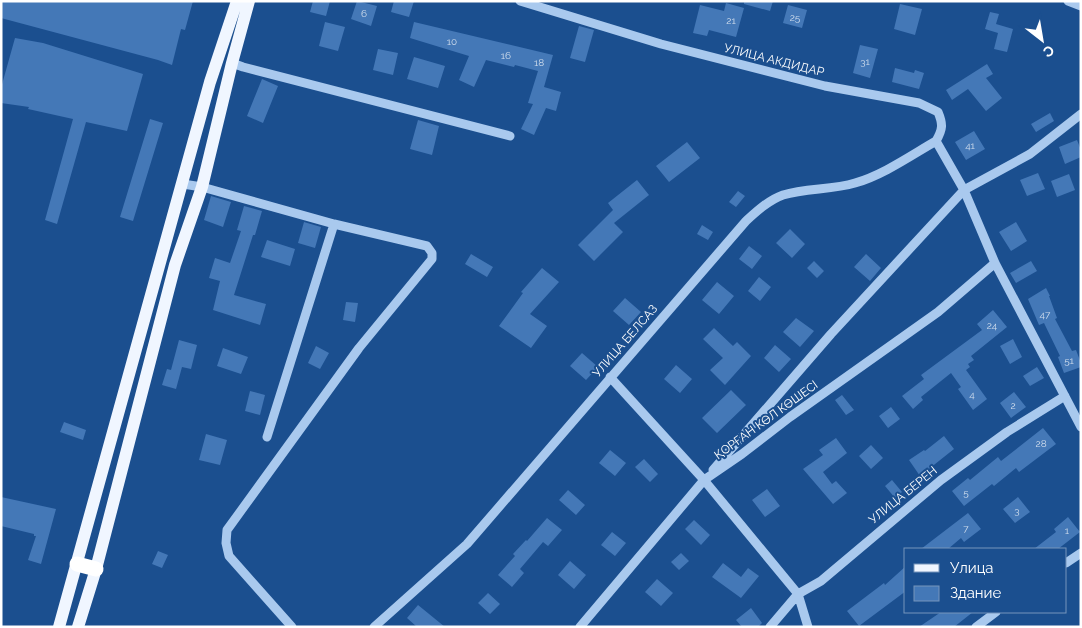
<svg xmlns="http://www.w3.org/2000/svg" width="1082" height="628" viewBox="0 0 1082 628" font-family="Raleway,sans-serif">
<rect width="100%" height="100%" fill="#1b4f8f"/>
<path fill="#4478b7" d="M1,1H193L185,30L181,29L172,65L158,60L1,18Z
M313,1H330L326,16L310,12Z
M357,1L377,6L371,26L351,19Z
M394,1H414L409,17L391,12Z
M744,1H773L770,11L744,4Z
M726,3L744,8L736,37L709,30L707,36L693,33L700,5L724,11Z
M900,4L922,9L915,35L894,29Z
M788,5L807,10L802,28L783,23Z
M990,12L999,14L996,24L1013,29L1007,52L994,49L998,33L985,29Z
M325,22L345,27L338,51L319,46Z
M414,22L553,55L544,87L561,92L556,111L546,108L534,135L521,129L533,104L528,103L538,71L515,65L514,67L486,60L474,87L459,80L469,56L410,38Z
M579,26L594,30L585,62L570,58Z
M15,38L43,43L143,74L127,131L86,122L57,224L45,220L73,119L28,109L29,107L1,103V88Z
M860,45L878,49L870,78L853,73Z
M378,49L398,53L393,75L373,70Z
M414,57L445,66L438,88L407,79Z
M987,64L993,74L986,78L1002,98L986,111L968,89L952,100L946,90Z
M895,68L914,73L915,70L924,73L919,89L892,82Z
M262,79L278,86L263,123L247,116Z
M1050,113L1054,121L1036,132L1031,124Z
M150,119L163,123L133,221L120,217Z
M418,120L439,126L432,155L410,149Z
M974,131L985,149L966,160L955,142Z
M1077,140L1081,150V157L1065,164L1059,147Z
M687,142L700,158L669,182L656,166Z
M1038,173L1045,189L1027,196L1020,180Z
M1069,174L1075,190L1057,197L1051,181Z
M637,180L649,195L614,223L623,232L594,261L578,245L613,210L608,203Z
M738,191L745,196L736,207L729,202Z
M211,196L231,202L223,227L204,220Z
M244,206L262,211L255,235H253L234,295L266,304L260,325L213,310L220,281L209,278L215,258L230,263L241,231L237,230Z
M304,222L321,227L315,248L298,243Z
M1016,222L1027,241L1011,251L999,232Z
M702,225L713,232L708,240L697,234Z
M790,229L805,244L792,258L776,243Z
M267,240L295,249L290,266L261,257Z
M749,246L762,256L752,269L739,259Z
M471,254L493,267L487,277L465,264Z
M866,254L881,268L870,281L854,267Z
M814,261L824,271L817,278L807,268Z
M1031,261L1037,271L1016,283L1010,273Z
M542,268L559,282L530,314L547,326L531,348L499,326L523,293L521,292Z
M759,277L771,287L760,301L748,291Z
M717,282L734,296L719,314L702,300Z
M1046,288L1050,296H1049L1057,318L1055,319L1072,351L1076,350L1081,363V367L1064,373L1058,357L1060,356L1044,323L1039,325L1028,299Z
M625,298L641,312L629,325L613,311Z
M346,302L358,303L355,322L343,320Z
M993,310L1007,327L971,356L974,360L968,364L970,367L966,370L987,399L973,410L958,389L961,387L951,373L921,397L923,400L913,409L902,396L924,379L921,375L982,330L977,324Z
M796,318L814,331L800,347L783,332Z
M714,328L733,346L737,342L751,356L725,385L710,370L723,358L703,339Z
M1013,339L1022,357L1010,364L1000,346Z
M179,340L197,345L191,369L182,367L176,389L162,385L167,369L171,370Z
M775,345L791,359L779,372L764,358Z
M316,346L329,353L320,369L308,363Z
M223,348L248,357L241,374L217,366Z
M582,353L598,367L586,380L570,366Z
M676,365L692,379L680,393L664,379Z
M1037,367L1044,378L1030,386L1023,376Z
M731,390L746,405L717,433L702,418Z
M250,391L265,395L260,415L245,411Z
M1014,392L1026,407L1011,418L1000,403Z
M842,395L854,410L846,415L835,400Z
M891,407L900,419L888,428L879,416Z
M64,422L86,430L83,440L60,432Z
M1043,428L1056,444L1019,472L1016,468L994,486L992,484L964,506L952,491L968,478L970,480L998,457L1001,461Z
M206,434L227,440L220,465L199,460Z
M944,436L954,449L920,476L909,460L924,450L925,451Z
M836,438L847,453L823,472L832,484L836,481L847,493L833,504L803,469L823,455L819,450Z
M871,445L883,458L871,469L859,456Z
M610,450L626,463L615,476L599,463Z
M644,459L658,474L650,482L635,467Z
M892,480L902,492L895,498L885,486Z
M767,489L780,506L765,517L752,500Z
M568,490L585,505L576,515L559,500Z
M1,497L56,509L41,564L28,560L36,536H34V534L1,526Z
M1018,497L1030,512L1015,523L1003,509Z
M968,513L981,529L964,542L961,538L948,549H921Z
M1068,517L1080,532L1058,549H1034L1056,532L1054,529Z
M547,518L562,530L548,546L543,542L520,569L524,573L512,587L498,575L515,556L513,554L526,540L527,541Z
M694,520L710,535L701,545L685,529Z
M612,532L626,543L615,556L601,545Z
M158,551L168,555L162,568L152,564Z
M681,553L689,561L679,570L671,562Z
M570,561L586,575L574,589L558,575Z
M723,563L741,577L748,568L759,576L741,598L712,577Z
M906,566V591L859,626L847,611L884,583L885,585Z
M657,579L673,593L661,606L645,592Z
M488,593L500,604L490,614L478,603Z
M418,605L445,627H417L407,618Z
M751,608L762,623L758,627H742L736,620Z
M941,612H973L954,627H919Z"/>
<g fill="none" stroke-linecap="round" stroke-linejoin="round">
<path stroke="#a9c9ee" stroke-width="9" d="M520,1L661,44L825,86L919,103L938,112C943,124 943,129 936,141L964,190L995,263L1081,427
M1068,1L1081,6
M232,63L243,67L510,136
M183,184L202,187L334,224L427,246L432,253V259L359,348L227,530L226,543L229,556L292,627
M610,377L704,480L798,594L808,627
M267,437L334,224
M713,470L831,334L964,190L1030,154L1081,114
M1066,563L1081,553
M374,627L467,544L746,221C757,211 769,200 783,195C806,188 832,190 855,183C883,175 910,156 936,141
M580,627L704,480L742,454L790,417L938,312L995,263
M770,627L798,594L821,581L941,480L1007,432L1065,396
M976,627L996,612"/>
<path stroke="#f0f6ff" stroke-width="12" d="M59,627L210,82L237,1
M78,627L96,569L175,265L202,187L232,63L249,1"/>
<path stroke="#fff" stroke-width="15" d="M77,564L96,569"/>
</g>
<g text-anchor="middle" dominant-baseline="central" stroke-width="4" stroke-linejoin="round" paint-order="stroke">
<g font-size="10" fill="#d0dded">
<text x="364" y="13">6</text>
<text x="795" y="17">25</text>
<text x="731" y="20">21</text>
<text x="452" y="41">10</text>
<text x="506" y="55">16</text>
<text x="865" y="61">31</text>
<text x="539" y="62">18</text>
<text x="970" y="145">41</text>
<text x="1045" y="314">47</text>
<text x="992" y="325">24</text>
<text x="1069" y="360">51</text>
<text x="972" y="394">4</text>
<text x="1013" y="405">2</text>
<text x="1041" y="443">28</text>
<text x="966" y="492">5</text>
<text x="1017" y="510">3</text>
<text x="966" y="528">7</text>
<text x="1067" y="530">1</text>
</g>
<g font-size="12" fill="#fff" stroke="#1b4f8f">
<text transform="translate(774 60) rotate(14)">УЛИЦА АКДИДАР</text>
<text transform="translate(625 341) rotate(-49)">УЛИЦА БЕЛСАЗ</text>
<text transform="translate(766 420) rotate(-36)">ҚОРҒАН КӨЛ КӨШЕСІ</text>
<text transform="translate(903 495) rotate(-39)">УЛИЦА БЕРЕН</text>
</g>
</g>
<rect width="1082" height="628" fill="none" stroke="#ffffff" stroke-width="5"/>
<rect x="904" y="548" width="162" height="65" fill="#1b4f8f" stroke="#7695bc"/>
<rect x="914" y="564" width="25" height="8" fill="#f0f6ff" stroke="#7695bc"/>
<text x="950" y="573" font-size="15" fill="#ffffff">Улица</text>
<rect x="914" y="586" width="25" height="15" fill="#4478b7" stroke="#7695bc"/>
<text x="950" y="598" font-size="15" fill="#ffffff">Здание</text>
<g transform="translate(1042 40) rotate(149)" stroke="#1b4f8f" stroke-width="4" paint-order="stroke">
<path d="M0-4L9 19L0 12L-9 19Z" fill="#ffffff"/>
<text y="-8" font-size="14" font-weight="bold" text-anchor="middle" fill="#ffffff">С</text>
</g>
</svg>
